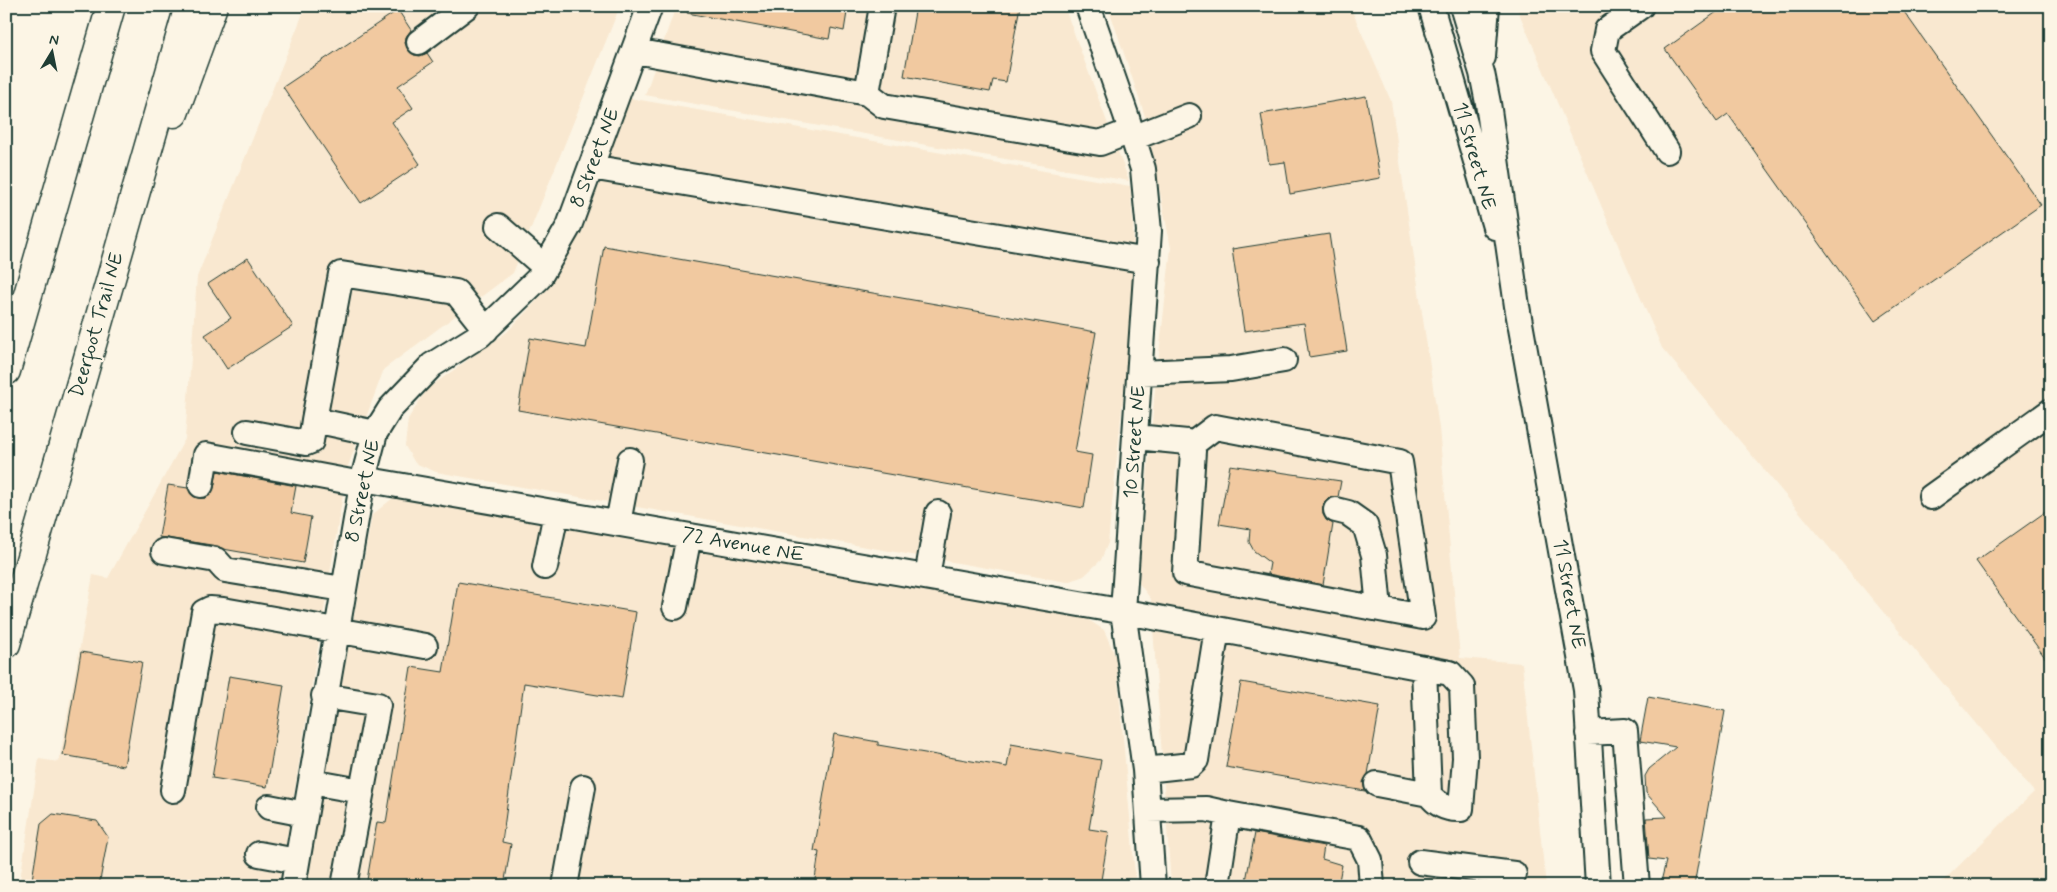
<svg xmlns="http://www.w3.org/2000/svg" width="2057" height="892" viewBox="0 0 2057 892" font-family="Mynerve,sans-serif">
<rect width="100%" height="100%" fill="#fcf5e5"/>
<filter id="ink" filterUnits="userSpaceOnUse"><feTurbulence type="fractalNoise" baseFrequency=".02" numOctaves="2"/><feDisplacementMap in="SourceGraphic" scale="10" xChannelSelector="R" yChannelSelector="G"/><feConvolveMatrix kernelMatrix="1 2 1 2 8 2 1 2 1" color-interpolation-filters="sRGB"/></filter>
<g filter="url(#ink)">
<path fill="#f9e8d0" d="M306,6H620L513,273L384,369L347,469L279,886H19L39,759L59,762L93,575L108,578L185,439L197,277Z
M676,6H1064L1129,181L645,95Z
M1108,6H1350L1391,101L1439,428L1460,658L1522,663L1546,886H1171L1151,599L1138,582L1155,390L1171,248L1145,116Z
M1516,6H2051V886H1938L2034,792L1662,348Z
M629,98L1130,186L1133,222L1134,292L1108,543L1101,560L1084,576L1067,582L436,472L415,463L405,446L408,419L427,389L507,332L542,295L582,231Z
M404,489L661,544L1081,615L1104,630L1116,658L1136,886H306L372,515Z"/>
<path fill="#f1c9a0" stroke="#1f3d34" d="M688,6H848L844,31L831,28L829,39L687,13Z
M916,6H1020L1006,82L993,80L990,92L904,76Z
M1725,6H1900L2041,205L1875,321L1728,114L1717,122L1665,49Z
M398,10L411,30L406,37L405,43L408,50L414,55L420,56L427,53L433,62L398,86L413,108L392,122L420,164L361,203L283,87Z
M1366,96L1380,178L1290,194L1285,162L1269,164L1261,114Z
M1329,234L1347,351L1309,357L1304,323L1244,331L1232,249Z
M604,246L1096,332L1075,452L1092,455L1084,508L518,410L530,338L586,348Z
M248,258L293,326L227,369L205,335L231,318L208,284Z
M1230,465L1341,481L1338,497H1332L1326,500L1323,507V514L1326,520L1333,524L1323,585L1268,574L1270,563L1254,551L1249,542L1250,529L1219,524Z
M217,471L296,486L291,513L311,517L303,563L223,549L218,546L159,537L168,485L188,488L193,496L198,498H205L211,494L214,488Z
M2051,508V666L1976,561Z
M458,582L636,612L622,699L524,683L502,842L511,844L504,886H366L377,822L386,823L411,667L443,672Z
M81,652L142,662L124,766L63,755Z
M229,676L284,685L267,787L212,778Z
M1241,682L1380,706L1368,774L1363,782L1365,791L1226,767Z
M1648,697L1725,711L1694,886H1660L1666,861L1649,859L1646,818L1667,817L1646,793L1645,776L1649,769L1676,747L1640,741Z
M834,734L878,742V745L1007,767L1011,744L1101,760L1089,829L1109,832L1100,886H814L819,852L814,851Z
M53,814L97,821L108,837L99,886H31L41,824Z
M1255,833L1324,846L1322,859L1342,865L1338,886H1245Z"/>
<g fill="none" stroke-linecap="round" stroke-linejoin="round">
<g stroke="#1f3d34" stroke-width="28">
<path id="minor" d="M1088,6L1126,115L1143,169L1149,231L1123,611L1145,770L1153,886
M1431,6L1495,227
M1462,6L1482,73L1488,103L1517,306L1586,690L1598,886
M1641,6L1607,30L1603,51L1667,151
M419,42L467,6
M635,51L867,93L884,106L1100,143L1131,131
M1483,57L1487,6
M867,93L882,6
M1133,138L1189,116
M591,167L1148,261
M498,226L545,267
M1140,373L1231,369L1284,360
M247,432L306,443L311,441L314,420
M375,433L314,420L341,274L456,292L486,330
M1136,437L1187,442L1193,451L1185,573L1423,617L1400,462L1215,427L1190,446
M363,479L1137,614L1450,673L1462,686L1465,758L1461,809C1447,810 1437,805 1429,794L1424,668
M201,485L206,455L362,484
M1931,497L2051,411
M1336,510L1348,513L1365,525L1374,555L1379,609
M618,523L630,460
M164,551L216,560L225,570L343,589
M545,567L556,513
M927,577L938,513
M675,607L689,536
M324,696L378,705L344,886
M1588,733L1625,731L1637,886
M1145,770L1191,765L1196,760L1217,629
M311,782L361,791
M1377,784L1429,794
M173,790L204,612L210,609L223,610L425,646
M269,807L305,814
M1148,810L1206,809L1228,814
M259,854L297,861
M1420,862L1514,874
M293,886L363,479L375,433L390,409L432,365L480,335L539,278L569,226L650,6
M565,886L583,787
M1217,886L1228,814L1359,838L1370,860L1372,886"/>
</g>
<g stroke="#1f3d34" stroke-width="31">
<path id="highway" d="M174,113L213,6
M6,371L111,6
M6,644L189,6"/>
</g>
<use href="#minor" stroke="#fcf5e5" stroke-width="24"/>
<use href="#highway" stroke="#fcf5e5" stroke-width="28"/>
</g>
</g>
<g text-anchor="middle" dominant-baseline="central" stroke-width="4.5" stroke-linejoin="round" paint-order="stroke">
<g font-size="20" fill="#1f3d34" stroke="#fcf5e5">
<text transform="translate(1474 156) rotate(74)">11 Street NE</text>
<text transform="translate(595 158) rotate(-69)">8 Street NE</text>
<text transform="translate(97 325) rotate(-74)">Deerfoot Trail NE</text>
<text transform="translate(1135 442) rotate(-86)">10 Street NE</text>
<text transform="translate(363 491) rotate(-78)">8 Street NE</text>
<text transform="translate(743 545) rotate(10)">72 Avenue NE</text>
<text transform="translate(1569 594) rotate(80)">11 Street NE</text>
</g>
</g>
<rect width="2057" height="892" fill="none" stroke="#fcf5e5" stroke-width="25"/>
<rect x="12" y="12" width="2032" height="867" fill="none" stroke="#1f3d34" stroke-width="2" filter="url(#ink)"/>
<g transform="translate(52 52) rotate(10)" stroke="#fcf5e5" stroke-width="4" paint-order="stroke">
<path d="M0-4L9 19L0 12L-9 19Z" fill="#1f3d34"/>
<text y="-8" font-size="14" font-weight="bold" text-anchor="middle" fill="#1f3d34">N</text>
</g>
</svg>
